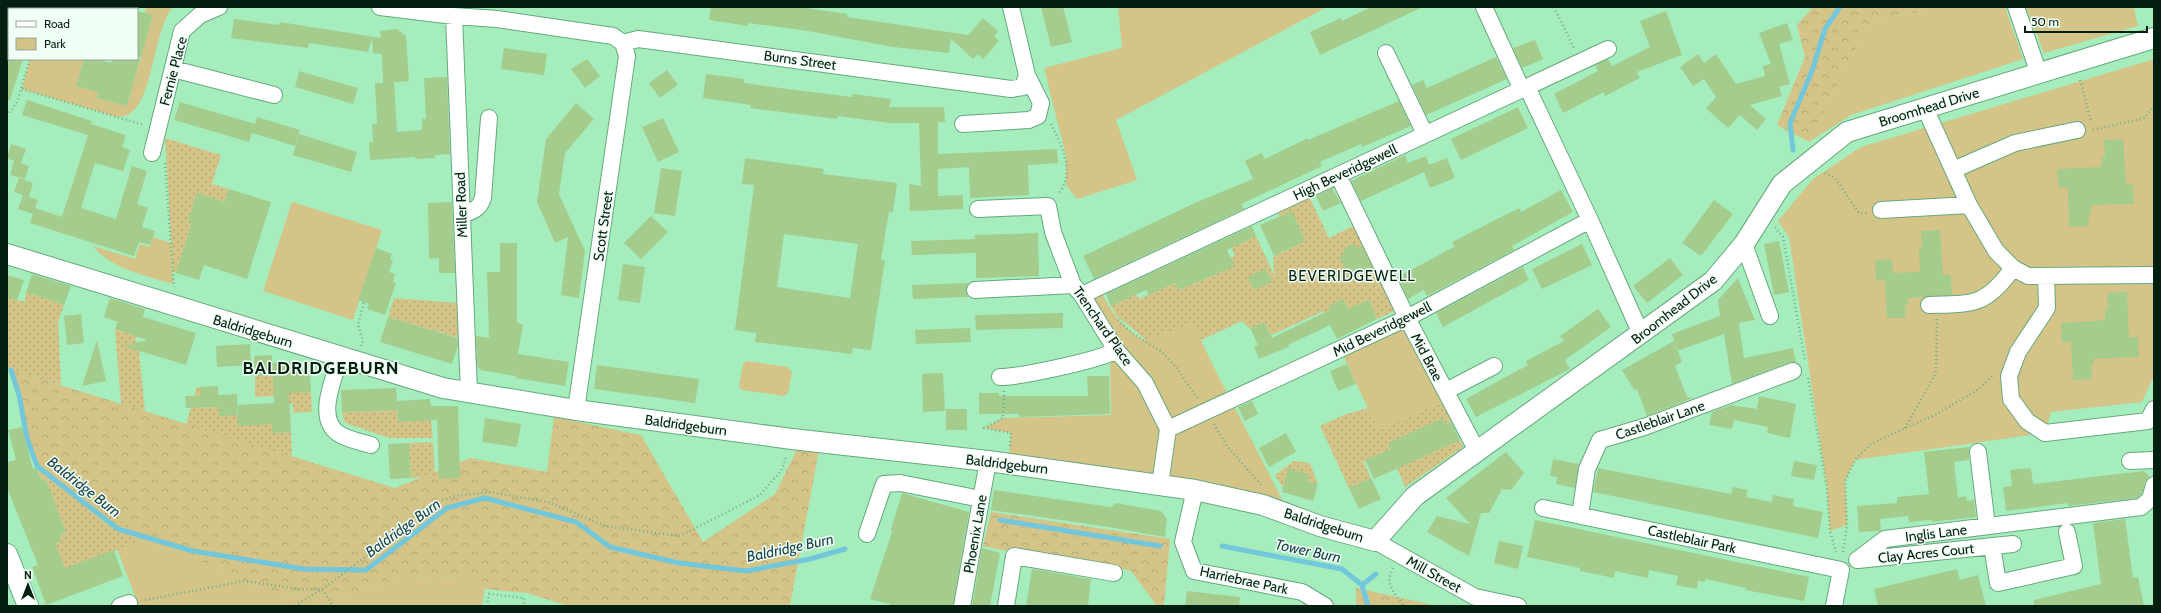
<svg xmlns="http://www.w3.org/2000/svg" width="2161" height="613" viewBox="0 0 2161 613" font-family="Cabin,sans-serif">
<defs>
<pattern id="forest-crowns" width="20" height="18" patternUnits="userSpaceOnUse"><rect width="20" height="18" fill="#d4c487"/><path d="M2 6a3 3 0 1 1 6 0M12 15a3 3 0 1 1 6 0" fill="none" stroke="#b4a873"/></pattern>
<pattern id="garden-dots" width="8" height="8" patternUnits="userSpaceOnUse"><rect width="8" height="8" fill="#d4c487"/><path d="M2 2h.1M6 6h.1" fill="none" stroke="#b4a873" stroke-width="1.8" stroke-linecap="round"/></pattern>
</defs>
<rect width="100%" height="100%" fill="#a6edbe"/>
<path fill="#d4c487" d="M146,7H173C153,30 154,100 129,114C126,116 121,116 117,117L22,89L30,59H84L76,86L91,90L100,85L97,98L127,106L131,93L123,91L134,81L153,15L145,13Z
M1118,7H1327L1116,120L1137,180L1077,199L1066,185V156L1044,68L1122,48Z
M1929,7H2005L2023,59L1851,115L1809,142L1871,19L1922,12Z
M2026,7H2134L2138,26L2044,53Z
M2154,59V376L2142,402L2051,412L2045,433L1855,460L1845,481L1847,525L1830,531L1827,488L1789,237L1778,221L1813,179L1861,147Z
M292,202L382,230L353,320L263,291Z
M153,237L171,243L173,284C145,275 112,270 93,246L135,259L140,244L150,247Z
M1098,287C1112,312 1119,325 1143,340L1193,323C1222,388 1259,450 1289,515L1008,464L1011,433L984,428L1003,418L1111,415L1110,354L1082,295Z
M1402,328L1442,402L1378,430L1344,357Z
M747,361L788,367L792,372L788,393L784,396L742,390L739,386L743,364Z
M142,541L201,561L266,591L341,596L409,578L460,576L485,589L482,606H139L117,549Z"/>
<path fill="url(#forest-crowns)" d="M1813,7H1929L1922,12L1871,19L1809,142L1777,125L1805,57L1797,25Z
M11,370L395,488L471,458L547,472L554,417L641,435L703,542L775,494L797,449L819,450L790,606H568L527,593L485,589L460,576L409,578L341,596L266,591L201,561L142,541L139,542L103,498L46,480L42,481L27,438L19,395Z
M991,512L1170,539L1164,606H1157L1131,571L1069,557L1001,550L983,546Z
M1356,588L1438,606H1356Z"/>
<path fill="url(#garden-dots)" d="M165,138L221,155L212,184L229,189L225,202L197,193L188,221L192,222L176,273L173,271Z
M1306,190L1329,238L1357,224L1398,309L1377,319L1369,300L1348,309L1343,300L1329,306L1333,316L1327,318L1324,311L1271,335L1264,322L1250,329L1242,321L1201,340L1193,323L1146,340L1117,316L1111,306L1136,294L1139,299L1175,283L1179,290L1222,272L1219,263L1235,256L1229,242L1237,243L1238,245L1256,236L1275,277L1273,261L1274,256L1294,247L1274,205Z
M26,292L64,305L58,322L61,385L7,369V297L25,302Z
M394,298L458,303L459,338L388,317Z
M128,326L139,329L135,341L138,342L145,411L121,404L115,329L126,333Z
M255,376H273L293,392H311L312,412L293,413V404L274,405V396L255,397Z
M197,387H200L201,408L219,407V415H238L272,424V433L291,432L292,457L186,424Z
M1442,402L1451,421L1445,424L1443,419L1391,449L1363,461L1371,478L1349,488L1320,426L1344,415L1368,408L1378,430Z
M397,410L398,422L431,420L433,438H389L348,424L344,421L342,412Z
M1460,440L1463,447L1405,487L1397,468Z
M433,442L435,477L411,478L409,443Z
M1294,461L1310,463L1318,484L1307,481L1309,474L1293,470L1286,476L1283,488L1275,475Z
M46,480L103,498L139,542L62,570L60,556L55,543L61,541L59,536L66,533Z"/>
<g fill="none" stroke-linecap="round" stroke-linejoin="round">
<path stroke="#72c7db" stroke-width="5" d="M1793,150L1790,123L1812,71L1825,29L1840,7
M11,370L19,395L27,438L37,466L118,529L193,551L304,569L366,570L447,508L485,498L576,522L610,547L679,563L746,571L810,559L845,549
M1000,520L1160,546
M1222,546L1342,569L1362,585L1368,606
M1362,585L1376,574"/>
</g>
<path fill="#a4cc8d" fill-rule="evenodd" d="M711,7H800L847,14V17L968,35L983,18L998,31L994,36L999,41L983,59L978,54L973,59L951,39L949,53L893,47L808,31L748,23V26L709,20Z
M1041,7H1063L1072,42L1051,47Z
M1371,7H1423L1320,55L1310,32L1341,18L1342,21Z
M137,11L153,15L141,57H137Z
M1666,11L1682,55L1637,72L1640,78L1605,96L1604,92L1563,113L1554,94L1598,71L1595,65L1608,59L1612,66L1650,47L1640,21Z
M234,19L279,25L280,22L381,38L380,31L397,29L406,36L409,81L387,83L394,82L397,132L422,130V119H426L424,78L447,77L450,154L435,155V158L415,159V157L370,160L369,142H373L372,124H377L375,83H383L382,54L373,53L372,38L368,52L309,43L308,48L231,38Z
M1787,23L1793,40L1779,44L1790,84L1779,87L1782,96L1750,105L1766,119L1757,130L1740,115L1728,128L1706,108L1716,97L1704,79L1693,86L1680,67L1698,54L1704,63L1716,54L1736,84L1765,76L1763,66L1771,64L1759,33Z
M1535,40L1543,59L1522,68L1513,48Z
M504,48L547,54L544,75L501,69Z
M1496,57L1507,79L1426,115L1412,85L1423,80L1427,88Z
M7,59H23L10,100H7Z
M84,59H97L111,63L112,59H140L127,106L97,98L98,92L76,86Z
M587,59L600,76L585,88L571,69Z
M667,70L678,85L660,98L649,83Z
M299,71L358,88L353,104L295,87Z
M706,74L744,79V83L803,91L852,97L853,94L891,99L889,107H944L945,122H938V154L1057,149L1058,163L1028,165L1029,195L970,198L969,167L938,169V196L963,195V209L910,211L909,184L921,186L919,123H889L838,116L837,119L750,108L751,105L703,98Z
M27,100L92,121L91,124L126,135L122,147L130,150L123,171L95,163L81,208L116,219L132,166L147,171L137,204L148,208L142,227L155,231L150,245L139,242L134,256L30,223L33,214L18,209L23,195L38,200L35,208L62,217L88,135L22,115Z
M1399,101L1411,126L1362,147L1361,144L1320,162L1322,166L1241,204L1244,209L1094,279L1083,256L1197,202L1253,179L1245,161L1262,153L1265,159L1308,138V140Z
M180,102L255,124L257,117L300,130L295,146L252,133L249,142L174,120Z
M576,103L594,119L565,153L559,194L585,251L579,298L561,295L568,237L555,243L537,202L546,139Z
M1518,107L1528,128L1461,160L1451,139Z
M663,118L679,152L658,162L642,127Z
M299,134L357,152L351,172L293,155Z
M2123,139L2126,184H2133L2134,204L2091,205V215H2088L2089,226L2069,227L2068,188H2059L2057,169L2102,167L2101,157H2105L2104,140Z
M11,144L26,149L21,163L29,166L25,179L10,175L14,161L7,158Z
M1405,155L1408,163L1426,156L1429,165L1447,158L1455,178L1430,188L1424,172L1361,201L1351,181Z
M745,158L824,169L823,174L897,183L893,212H889L881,260H885L871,350L853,348L852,354L755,342L756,333L735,330L754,185L742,184ZM784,234L858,244L850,298L777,287Z
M661,168L682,171L675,216L654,213Z
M19,178L33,183L29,197L14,192Z
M1332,188L1341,203L1323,211L1316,196Z
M229,189L271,202L247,279L204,265L199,280L176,273L192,222L188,221L197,193L225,202Z
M1561,190L1573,212L1512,246L1514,250L1427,296L1424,290L1408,299L1398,277L1454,247L1452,242L1519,208L1521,212Z
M1714,200L1733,214L1701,256L1682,243Z
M452,202L455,273H439V258L429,259L428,203Z
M1292,211L1305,241L1274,256L1260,225Z
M651,216L668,232L641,259L624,243Z
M1252,226L1256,236L1227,250L1235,266L1179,290L1175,283L1149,295L1146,290L1111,306L1106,294Z
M1940,230L1943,275H1951L1952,295L1908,298V304L1905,305L1906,318H1887L1885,280H1876L1875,260L1892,259L1893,273L1920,272L1919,248L1922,247L1921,231Z
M1038,233L1039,276L976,278V253L912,255L911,241L975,239V235Z
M1779,241L1789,292L1774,295L1764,244Z
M500,243H517V323L523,324L518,354L569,362L565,386L516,378V376L481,370L477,366L476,336L489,338L487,272H500Z
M1355,243L1357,248L1362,246L1372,268L1349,279L1339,256L1345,253L1343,249Z
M1582,244L1592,265L1542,289L1532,269Z
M376,248L392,254L390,259L393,260L389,272L395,274L393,281L396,283L385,315L367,309L369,304L358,300Z
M1670,258L1683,275L1647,303L1633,286Z
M623,264L645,267L640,303L618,300Z
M1523,267L1529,280L1443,327L1436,313Z
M1265,269L1272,282L1254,290L1248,277Z
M32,274L71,286L64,305L26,292Z
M7,275L24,280L17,300L7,297Z
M1738,278L1755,320L1739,323L1744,358L1793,348L1796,362H1790L1732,384L1724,334L1677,351L1672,334L1720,316L1718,300Z
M968,283L966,290L968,297L913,299L912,285Z
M2127,292L2129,337H2138L2139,357L2093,359L2094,365H2091L2092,379L2073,380L2071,342H2062L2061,323L2105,320V310H2108L2107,293Z
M110,298L145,309L143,317L196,333L186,365L123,346L147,340L115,329L118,322L104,317Z
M1343,299L1348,309L1369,300L1377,319L1337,339L1330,325L1288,345L1289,347L1259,359L1254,347L1258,345L1250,328L1264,322L1272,338L1330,310L1329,306Z
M1598,309L1611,327L1565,360L1570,369L1476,417L1466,399L1528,365L1526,361L1564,341L1560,336Z
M1063,313V328L976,330L975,315Z
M81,314L84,343L67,345L64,316Z
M388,317L457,338L458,345L452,364L380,342Z
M970,328L971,342L916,344L915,330Z
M97,340L106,381L82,386Z
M1674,341L1682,362L1675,366L1687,397L1693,398L1647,416L1637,389L1634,390L1622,370Z
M250,344L251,365L217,367L216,346Z
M272,355V363L291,362V372L310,371L311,392L289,393L291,432L272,433V424L238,426L237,405L274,403L273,376H255L254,356Z
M1347,364L1356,384L1338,391L1330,371Z
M597,365L699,379L695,403L594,389Z
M943,373L945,411L923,412L922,374Z
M1087,376H1109L1110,414L1019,417V414H979V393H999V396H1088Z
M218,386V395L237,394L238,415L219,416V407L186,408L185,396H200V387Z
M396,388L397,401L430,399L431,406H458L460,478L439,479L437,420L398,422L397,406V410L342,412L341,390Z
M1759,396L1796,404L1790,438L1767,433L1768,427L1734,420L1732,429L1709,425L1712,412L1731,405L1757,409Z
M1252,401L1258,414L1245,421L1238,407Z
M946,409H967V430H946Z
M485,418L521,424L517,447L482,442Z
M1443,418L1445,424L1451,422L1460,440L1374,479L1365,460L1391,449L1388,443Z
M22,427L33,469L36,467L42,481L46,480L66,533L59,536L61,541L55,543L65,568L114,550L123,576L46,605L32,567L38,565L7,488V462L16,460L8,430Z
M1286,433L1296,452L1269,467L1259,448Z
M409,443L411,478L390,479L388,444Z
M1969,447V460L1954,462L1958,498L1966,496L1967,501L1974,500L1976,517L1932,522V520L1909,522L1908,516L1880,519L1881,531L1859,532L1857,506L1897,503V497L1929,494L1924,452Z
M1506,452L1524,473L1511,490L1502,489L1489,513H1481L1469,556L1427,532L1437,516L1470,524L1446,498Z
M1553,459L1579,464L1575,488L1556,484L1557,477L1550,476Z
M1794,461L1817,465L1814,480L1791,476Z
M1288,468L1309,474L1307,481L1318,484L1313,501L1282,492Z
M1598,468L1731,494L1733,487L1748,490L1746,497L1772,502L1773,495L1794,499L1793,506L1823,512L1818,538L1593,492Z
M2031,468L2033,484L2144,471L2148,475L2149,477L2145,482L2142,494L2137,498L2068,506V503L2006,511L2003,487L2012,486L2010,470Z
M1371,478L1381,499L1359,509L1349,488Z
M994,490L1111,507L1116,503L1161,511L1167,519L1165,537L1109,527L991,510Z
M902,493L969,512L953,606H890V604L870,599L892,532L891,529Z
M2125,519L2133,578L2138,577L2144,606H2034V600L2101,584L2093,523Z
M1535,520L1809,577L1804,601L1745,590L1746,588L1705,579V582L1698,581L1697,589L1676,585L1678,576L1649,570L1648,578L1615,571L1614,578L1580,571V568L1527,557Z
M1499,541L1523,546L1518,569L1494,563Z
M982,548L1000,553L990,606H972Z
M1032,569L1091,579L1088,606H1026Z
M1957,569L1960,580L1978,575L1986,606H1878L1874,589Z
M1187,591L1240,597L1239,606H1185Z"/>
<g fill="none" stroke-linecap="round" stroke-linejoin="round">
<g stroke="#65a97d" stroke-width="18">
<path id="minor" d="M380,7L454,16L497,19L613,36L623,43
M1484,7L1522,90
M2016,7L2039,74
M454,16L469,393
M623,43L638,39L1011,89L1023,87L1027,75L1011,7
M1386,53L1425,134
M173,69L274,95
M1527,87L1590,220L1641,334
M1925,108L1969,205L1996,251L2013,268L2028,276L2154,275
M963,124L1029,120L1038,116L1041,103L1027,75
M152,153L182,31L200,15L219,7
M1953,170L2015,143L2077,130
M1338,175L1407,318L1477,451
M978,209L1048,206L1053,232L1073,285L1082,295L1116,350L1145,383L1168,429L1160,485
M1881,210L1969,205
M462,215C472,211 479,210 483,198L489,118
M1744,244L1770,316
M2046,277L2047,308L2018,352L2009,376L2011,399L2027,421L2045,433L2148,421L2154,409
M975,290L1073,285
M1082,295L1608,49
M1929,305C1973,304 1986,306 2013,268
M340,358C334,379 314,421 341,435C350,440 361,442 371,445
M1000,377C1019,377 1102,360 1116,350
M1446,391L1494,366
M576,410L627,56L623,43
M1168,429L1407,318L1590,220
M1978,452L1987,526
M2130,461L2154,460
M1195,490L1183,542L1194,571L1302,592L1325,606
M1543,508L1841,570
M1580,515L1587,469L1600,440L1644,427L1793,371
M867,534L884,484L900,483L981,499
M1375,541L1475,597L1518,606
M1992,546L1998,583L2074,566L2067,532
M1857,560L1885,539L2141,507L2150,499L2154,485
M1858,560L2013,544
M120,606L129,603
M962,606L988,461
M1006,606L1014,556L1114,573
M1834,606L1841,570"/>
</g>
<g stroke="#65a97d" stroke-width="22">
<path id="major" d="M7,254L443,388L576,410L792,439L988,461L1195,490L1263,505L1320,526L1375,541L1415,496L1713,281L1744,244L1782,184L1847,132L2154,38
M7,554L28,606"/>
</g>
<path stroke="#74ae88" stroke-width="2.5" stroke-dasharray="1 3" stroke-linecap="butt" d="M1554,7L1574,48
M45,9L46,7
M2080,80L2091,121
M22,89L144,125
M7,116L17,102L30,59
M1051,124C1061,146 1077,172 1058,194
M2093,130L2145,118L2154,105
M165,163L174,287
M1825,173L1835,178L1859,213H1867
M1775,227L1783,237L1805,361
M1118,320L1132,333L1162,352L1176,367L1197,398
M361,346L363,341L358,325L364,302
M1808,378L1827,488L1830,531L1836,552
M1004,391L1003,418L984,428L1011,433L1010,446
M1214,424L1227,446L1262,486
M1905,428L1936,373L1937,319
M425,510L434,503L454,496L489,492L548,502L605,526L680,536L760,495L781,471L787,455
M1843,552L1847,525L1845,481L1855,460L1872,443L1935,415L1979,389L1994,374
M1393,568C1384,584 1394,593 1404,606
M145,600L244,581L299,589H322L333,606
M295,606L327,586L386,541
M487,606L489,594L524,598V606"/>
<use href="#minor" stroke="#fff" stroke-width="16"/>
<use href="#major" stroke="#fff" stroke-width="20"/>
</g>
<g text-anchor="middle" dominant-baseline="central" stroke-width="3" stroke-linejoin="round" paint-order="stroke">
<g font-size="14" fill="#031f0f" stroke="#f1fff5">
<text transform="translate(800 60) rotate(8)">Burns Street</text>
<text transform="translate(173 71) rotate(-75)">Fernie Place</text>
<text transform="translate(1929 107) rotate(-17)">Broomhead Drive</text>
<text transform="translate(1345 172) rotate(-25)">High Beveridgewell</text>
<text transform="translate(461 205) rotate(-92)">Miller Road</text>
<text transform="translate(603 226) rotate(-82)">Scott Street</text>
<text transform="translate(1674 309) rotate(-38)">Broomhead Drive</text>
<text transform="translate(1103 326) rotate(55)">Trenchard Place</text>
<text transform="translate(1382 329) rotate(-26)">Mid Beveridgewell</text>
<text transform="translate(253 331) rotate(17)">Baldridgeburn</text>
<text transform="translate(1427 357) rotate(62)">Mid Brae</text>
<text transform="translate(1660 420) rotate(-19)">Castleblair Lane</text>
<text transform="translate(686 425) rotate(8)">Baldridgeburn</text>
<text transform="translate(1007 464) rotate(7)">Baldridgeburn</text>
<text transform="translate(1324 525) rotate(18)">Baldridgeburn</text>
<text transform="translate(1936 533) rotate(-7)">Inglis Lane</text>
<text transform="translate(975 534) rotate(-80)">Phoenix Lane</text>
<text transform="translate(1692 539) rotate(12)">Castleblair Park</text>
<text transform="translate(1926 553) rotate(-6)">Clay Acres Court</text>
<text transform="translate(1434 574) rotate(29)">Mill Street</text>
<text transform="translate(1244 580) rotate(12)">Harriebrae Park</text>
</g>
<g font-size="15" letter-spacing="1" fill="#031f0f" stroke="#f1fff5">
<text x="1352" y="276">BEVERIDGEWELL</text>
</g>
<g font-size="15" font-style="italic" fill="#1d454e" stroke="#f1fff5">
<text transform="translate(84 487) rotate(38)">Baldridge Burn</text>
<text transform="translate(403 528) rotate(-36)">Baldridge Burn</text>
<text transform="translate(790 548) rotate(-12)">Baldridge Burn</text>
<text transform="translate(1308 551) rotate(12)">Tower Burn</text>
</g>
<g font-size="18" font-weight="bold" letter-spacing="1" fill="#031f0f" stroke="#f1fff5">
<text x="321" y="368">BALDRIDGEBURN</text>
</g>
</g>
<rect width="2161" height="613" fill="none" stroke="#031f0f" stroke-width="16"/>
<rect x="8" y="8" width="130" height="52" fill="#f1fff5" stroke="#92a599"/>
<rect x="16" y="21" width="20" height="6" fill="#ffffff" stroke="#92a599"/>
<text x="44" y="28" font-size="12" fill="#031f0f">Road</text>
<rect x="16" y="38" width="20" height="12" fill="#d4c487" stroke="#92a599"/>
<text x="44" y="48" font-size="12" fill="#031f0f">Park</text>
<g transform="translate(28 585)" stroke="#f1fff5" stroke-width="3" paint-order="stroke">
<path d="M0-3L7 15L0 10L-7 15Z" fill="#031f0f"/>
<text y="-6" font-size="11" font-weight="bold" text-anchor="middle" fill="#031f0f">N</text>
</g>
<path d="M2025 26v6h122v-6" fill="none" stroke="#031f0f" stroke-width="2"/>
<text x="2031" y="26" font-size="12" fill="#031f0f" stroke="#f1fff5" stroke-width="3" paint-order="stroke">50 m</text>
</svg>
